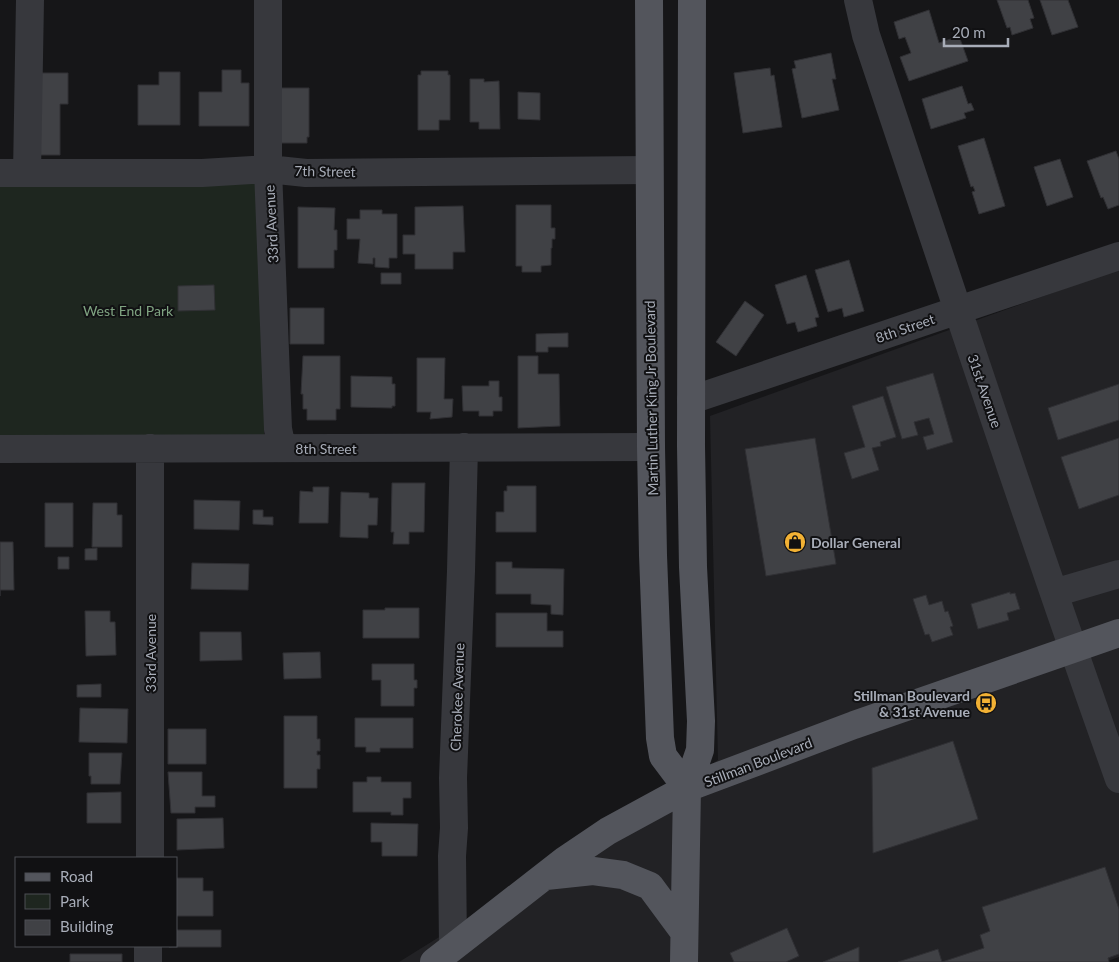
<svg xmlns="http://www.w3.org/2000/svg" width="1119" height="962" viewBox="0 0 1119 962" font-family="Lato,sans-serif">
<rect width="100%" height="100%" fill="#161618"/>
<path fill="#222225" d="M1119,269V957L1105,962H399L631,818L718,760L710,416Z"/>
<path fill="#1e261f" d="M264,179V435L0,439V185Z"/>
<path fill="#404145" stroke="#303034" d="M997,0H1028L1034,18L1030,19L1033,28L1012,35L1010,27L1007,28Z
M1040,0H1068L1078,27L1052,35Z
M929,10L939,43L959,36L968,61L909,81L900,57L911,53L905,37L899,39L894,22Z
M831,53L836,79H832L839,110L802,118L792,69L796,68L794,61Z
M770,68L771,76L774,75L782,127L743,133L734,73Z
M222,70H241V83H249V126H199V92H222Z
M421,71H448V75H450V120H439V130H418V75H421Z
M159,72H180V125H138V85H159Z
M34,73H68V104H60V155H34Z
M470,79H484V82L499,81L500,129H479V122H470Z
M962,86L968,104L971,103L974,110L964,113L966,118L931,129L922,99Z
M279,88H309V137H307V143H281Z
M518,92L540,93V120L518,119Z
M984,138L1005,206L979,214L972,192L975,191L973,186L971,187L958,146Z
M1116,151L1119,159V205L1108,209L1103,197L1101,198L1087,161Z
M1060,159L1073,197L1047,206L1034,167Z
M516,205H551V228H555V239H552V248H551V265L541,266V272H522V266H516Z
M463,206L465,252H453V269H415V254H403V235H415V207Z
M298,207L335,208L334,230H337V250H334V268H298Z
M360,210H382V214H397V258H389V268L375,267V258H373V264L358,263L360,239H347V219H360Z
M849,260L864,311L844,317L842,308L828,312L815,270Z
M381,273H401V284H381Z
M806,275L819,317L815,318L817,326L798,332L795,322L787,324L775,285Z
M214,285L215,310L178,311V286Z
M745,301L764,315L736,356L716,342Z
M290,308H324V344H290Z
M568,333V347H548V352H536V334Z
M303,356H340V409H336V420H307V409H303V394H301Z
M518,356H538V374H559L560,426L518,428Z
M417,358H445L444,399H453L452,417L430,419L431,412H417Z
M933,373L953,442L927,450L923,437L934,434L929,418L914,422L918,435L902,439L886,387Z
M351,376L392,377V384H395V406H392V408L351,407Z
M489,381H499V397H502V411H493V416H479V411H463L462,386H489Z
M1119,384V420L1058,440L1048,408Z
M883,396L896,437L880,442L881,446L872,448L879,470L852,479L844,453L865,447L852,406Z
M815,438L836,564L766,576L745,449Z
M1119,438V495L1079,509L1061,457Z
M392,483H425L424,532H409V544H393L394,532H391Z
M507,486H536V532H496V512H504V491H507Z
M313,487H329L328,523H299L300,491L313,492Z
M341,492L369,493V498H378L377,525H368V538L340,537Z
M194,500L240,501L239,530L194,529Z
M45,503H73V547H45Z
M93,503H117V515H122V547H92Z
M253,510H263V517H273V525L253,524Z
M0,542H13L14,590H0V596Z
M97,548V560H85V549Z
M58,557H69V569H58Z
M496,562H512V568L564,569L563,615L551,614V605L531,604V594H496Z
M192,563L249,564L248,590L191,589Z
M1010,592V594L1015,593L1020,609L1007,613L1009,620L978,629L971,604Z
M926,595L929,605L942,601L945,612L948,611L953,626L950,627L953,635L932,642L929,634L925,635L913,599Z
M385,608H419V638H363V610H385Z
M85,611H110V622H115L116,655L86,656Z
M496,613H547V631H563V647H496Z
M200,632H241L242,660L200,661Z
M320,652L321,678L284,679L283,653Z
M372,664H414V680H417V688H414V706H381V680H372Z
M101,684V697H77V685Z
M80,708L128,709L127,743L79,742Z
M284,716H317V739H320V751H317V755H320V769H317V788H284Z
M355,718H413V748H380V752H366V747H355Z
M168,729H206V764H168Z
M953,741L978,819L873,853L872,768Z
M89,753H122L120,784H91V776H89Z
M168,772H202V796H215V807H195V813H171Z
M367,777H381V782H411V798H403V815H391V812H353V782H367Z
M121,792V823H87V793Z
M223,818L224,848L177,850V819Z
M371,823L418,824L417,856H382V842H371Z
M1105,867L1119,909V954L1108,958L1109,962H898L938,949L942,962L984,948L980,935L990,931L982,907Z
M176,878H203V891H213V916H176Z
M787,928L799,956L786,962H734L730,953Z
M176,930H221V947H169L176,946Z
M859,947V962H823Z
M70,954H122V962H70Z"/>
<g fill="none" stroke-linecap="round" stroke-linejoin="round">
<path stroke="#37383d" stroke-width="28" d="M268,0V169L278,429L282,448
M858,0L866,35C949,283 1031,532 1119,779
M0,173H202L268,169L306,173L649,170
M27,173L30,0
M691,400L1119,256
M150,448V858
M0,449L651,447
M1054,593L1119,574
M453,946L452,856L454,828L453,778L461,571L464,447
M148,962V946"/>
<path stroke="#53555c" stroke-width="28" d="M649,0L651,447L653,555L660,738L663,756L687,788
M546,876L593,871L623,875L650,886L684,932
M434,962L565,860L608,831L687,788L854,725L1119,633
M684,962L687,788L700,750L701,721L693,567L691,446L692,0"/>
</g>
<defs>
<g id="shop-disc" transform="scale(1.125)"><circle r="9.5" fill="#f2b134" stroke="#111113"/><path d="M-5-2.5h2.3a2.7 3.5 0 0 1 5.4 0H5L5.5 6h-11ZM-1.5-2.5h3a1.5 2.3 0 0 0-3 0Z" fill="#111"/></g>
<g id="bus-disc" transform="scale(1.125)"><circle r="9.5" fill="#f2b134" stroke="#111113"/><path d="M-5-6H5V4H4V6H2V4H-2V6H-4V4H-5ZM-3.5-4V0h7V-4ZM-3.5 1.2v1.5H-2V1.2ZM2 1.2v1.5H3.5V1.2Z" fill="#111"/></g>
</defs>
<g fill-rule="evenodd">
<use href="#shop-disc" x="795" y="542"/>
<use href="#bus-disc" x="986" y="703"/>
</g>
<g text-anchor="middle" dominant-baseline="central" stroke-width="4" stroke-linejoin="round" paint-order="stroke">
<g font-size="14" fill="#a8adb8" stroke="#111113">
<text transform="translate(325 171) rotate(1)">7th Street</text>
<text transform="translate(271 224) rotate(-93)">33rd Avenue</text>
<text transform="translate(905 328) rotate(-19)">8th Street</text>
<text transform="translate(985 391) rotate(71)">31st Avenue</text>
<text transform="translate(651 398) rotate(-91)">Martin Luther King Jr Boulevard</text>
<text x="326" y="448">8th Street</text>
<text transform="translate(150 653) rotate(-90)">33rd Avenue</text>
<text transform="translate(457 697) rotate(-88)">Cherokee Avenue</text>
<text transform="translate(758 762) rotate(-21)">Stillman Boulevard</text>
</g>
<g font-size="14" fill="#7fa381" stroke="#111113">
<text x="128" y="310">West End Park</text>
</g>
<g font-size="14" font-weight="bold" fill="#a8adb8" stroke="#111113" text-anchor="start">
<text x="811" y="542">Dollar General</text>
<text x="970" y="695" text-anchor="end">Stillman Boulevard<tspan x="970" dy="16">&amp; 31st Avenue</tspan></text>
</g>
</g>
<rect x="15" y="857" width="162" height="90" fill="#111113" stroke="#4d4f55"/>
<rect x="25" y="873" width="25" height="8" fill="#53555c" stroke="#4d4f55"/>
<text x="60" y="882" font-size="15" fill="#a8adb8">Road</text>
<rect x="25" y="894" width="25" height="15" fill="#1e261f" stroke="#4d4f55"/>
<text x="60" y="907" font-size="15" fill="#a8adb8">Park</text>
<rect x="25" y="920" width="25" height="15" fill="#404145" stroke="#4d4f55"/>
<text x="60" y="932" font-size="15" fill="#a8adb8">Building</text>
<path d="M944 38v8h64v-8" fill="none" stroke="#a8adb8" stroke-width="2.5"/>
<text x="952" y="38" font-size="15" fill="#a8adb8" stroke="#111113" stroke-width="4" paint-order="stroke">20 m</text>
</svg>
